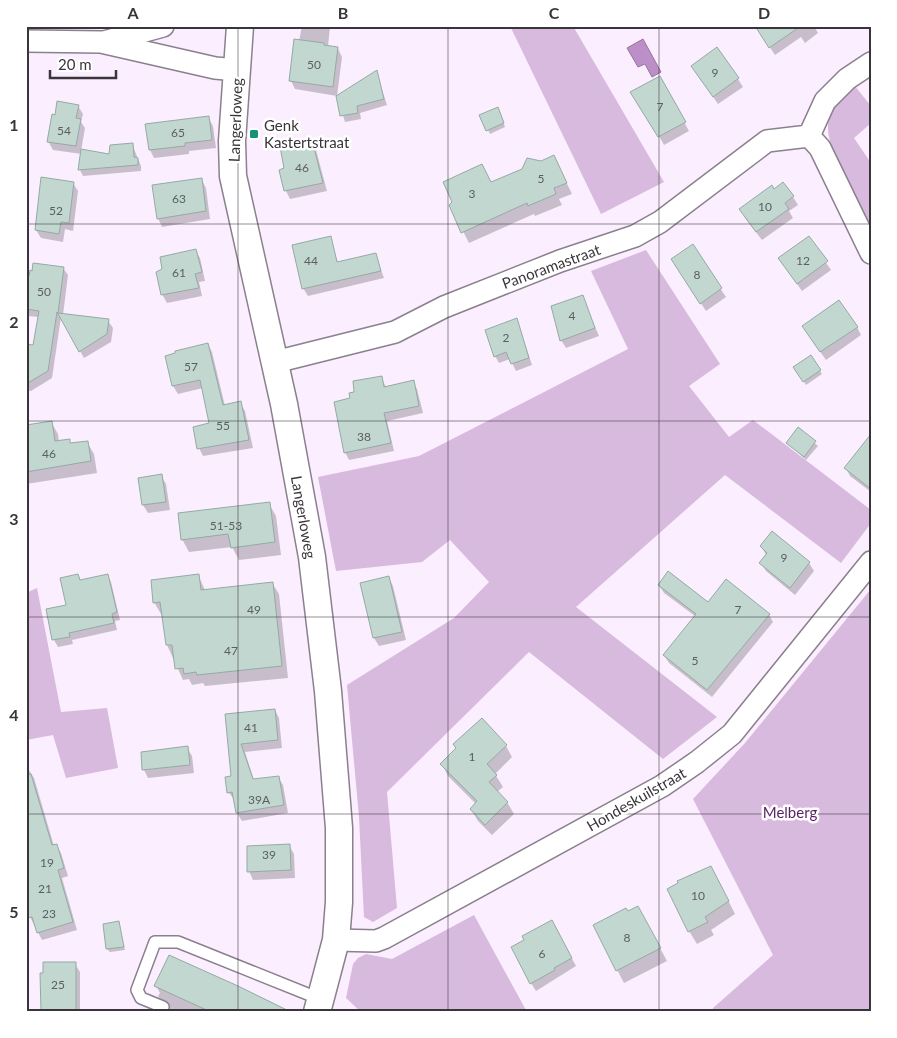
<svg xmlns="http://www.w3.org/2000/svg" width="897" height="1038" viewBox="0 0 897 1038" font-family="Lato,sans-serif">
<rect width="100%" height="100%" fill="#fbeefe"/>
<path fill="#d7bade" d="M510,26H573L664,182L601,214Z
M854,85L871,106V123L854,138L871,163V230C862,212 853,193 844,175C825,136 817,115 854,85Z
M646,250L720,364L689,386L729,437L753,420L871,510V523L841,563L725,475L576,607L717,717L663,759L529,652L387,792L397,908L373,922L364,917L359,817L347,685L454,618L489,582L450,540L422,562L336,571L318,477L419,456L628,349L591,271Z
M37,588L61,712L107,708L118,768L66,778L53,735L26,740V593Z
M871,589V1012H712L713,1008L773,955L693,799L745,743Z
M474,915L527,1012H361L346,998L353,964L358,958L366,954L392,959Z"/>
<path fill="#bd8fc8" stroke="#96749e" d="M643,39L661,72L652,77L645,64L638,67L627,48Z"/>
<path fill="#0003" d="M302,26H330L328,47L338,49L342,57L337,96L295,89L291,81Z
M756,26H814L818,33L805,43L801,37L775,55Z
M376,72L387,105L360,113L361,119L345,122L337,96Z
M697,74L738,79L743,87L718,104Z
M659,77L689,131L664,145L647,114Z
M78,106L83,114L81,122L85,128L81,151L110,155L132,144L141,166V171L83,176L80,170L82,154L53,150L48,141L56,116Z
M500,112L505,127L490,134L481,116Z
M208,117L213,126L216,148L189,151V154L154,158L150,150L147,125Z
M312,142L316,150L327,191L290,199L286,191L281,171L286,169Z
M554,157L572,194L559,199L562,205L535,216L534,214L469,243L450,206L491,184Z
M201,179L206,188L210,219L162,227L158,218Z
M73,183L78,191L73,231L65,229L63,242L41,238L36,230Z
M774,190L793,197L798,205L789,211L793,218L762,240L745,218Z
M330,238L338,263L375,254L384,278L308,296L303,288Z
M809,238L831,270L802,291L785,267Z
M692,246L726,297L706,311L677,267Z
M195,250L200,258L205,281L199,282L202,296L167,303L162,294Z
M63,268L68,275L63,315L108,321L113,328L111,342L84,358L61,317L52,378L31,391L26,390V345L34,346L39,317L28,316L26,312L28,276L33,271Z
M582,297L599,336L566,348L561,340Z
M517,320L532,365L516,371L510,359L499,363L495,356Z
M857,327L861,335L826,360L808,334Z
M208,344L212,352L225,406L240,403L245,411L253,448L203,456L199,448L210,424L203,388L178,394L173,386Z
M811,356L822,374L806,385L795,367Z
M381,377L386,387L413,382L417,389L423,413L387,421L394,451L349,460L345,452L351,399Z
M51,422L58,434L59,442L69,440L71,444L87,442L94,454L97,473L26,484V426Z
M799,429L818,446L806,460L788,443Z
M871,454V492L850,476L846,468Z
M161,476L166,484L170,510L148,513L143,505Z
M269,504L276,516L281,555L239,560L232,547L189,552L182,539Z
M761,546L809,563L814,571L795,595L766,571L761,563L766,555Z
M78,575L81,581L107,575L111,582L120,620L115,621L117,630L72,640L73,644L58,647L54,640Z
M198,575L205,590L272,583L279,594L288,678L205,686L203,683L192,685L189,679L183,680L167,645L163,614H161L154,602Z
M389,578L393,586L406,640L379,646L374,638Z
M659,585L708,604L769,615L773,622L712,697L669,663L664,655L695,616L664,593Z
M275,710L279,718L282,748L245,752L254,780L278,777L283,785L288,813L242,821L237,813L235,800L228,792L232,777L226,716Z
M506,746L512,757L495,774L503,787L497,792L507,802L514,814L492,835L478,821L471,809L476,804L448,776L442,764Z
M187,748L192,756L194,773L148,778L144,770L142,753Z
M26,770H29L34,778L54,846L56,845L61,853L68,876L62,878L77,930L42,940L30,917L26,891Z
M289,845L294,854L295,878L253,880L249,871Z
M718,880L735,914L711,930L714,935L697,944L689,931Z
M645,920L667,961L624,983L594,926Z
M118,922L125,950L110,952L107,949Z
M556,929L576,966L536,991L531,983L526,940Z
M75,964L80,972V1012H45Z
M156,986L278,1012H169L158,996L160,993Z"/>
<path fill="#c1d7d0" stroke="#95aaa3" d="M755,26H801L769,48Z
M294,39L324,43V45L338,47L333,87L289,81Z
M717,47L739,78L713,97L691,66Z
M377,70L384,99L357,106L358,113L340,116L336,96Z
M660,76L686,122L658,137L630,92Z
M57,101L79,105L76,118L81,119L76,146L47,142L52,114L55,115Z
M498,107L504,123L486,131L479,115Z
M209,116L212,140L185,143V146L149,150L145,124Z
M312,140L323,183L284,191L279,170L284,168L280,147Z
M133,143L134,157L138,158V165L78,170L81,149L109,154L110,145Z
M554,155L567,183L554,188L556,194L528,206L527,203L461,233L449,205L452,202L443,182L482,164L491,182L522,169L527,158L541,161Z
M41,177L74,182L69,223L61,222L59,234L35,230Z
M202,178L206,211L157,219L152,185Z
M783,182L794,196L785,203L789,209L756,232L739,209L772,185L774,189Z
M331,236L337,262L376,253L381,271L302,289L292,245Z
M809,236L828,261L797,284L778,258Z
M693,244L722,288L700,304L671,259Z
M196,249L202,272L195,274L199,288L161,295L156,272L162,269L160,257Z
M33,263L64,267L58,313L109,319L107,334L79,352L57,312L48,371L26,384V344L33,345L39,311L26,309V276H29L30,270L32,271Z
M583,295L595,328L560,341L551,306Z
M839,300L858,327L820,352L802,326Z
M517,318L529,358L511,364L506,352L494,357L485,330Z
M208,343L223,405L241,401L249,440L197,449L193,427L209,423L200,380L172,386L165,356L175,353V351Z
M811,355L821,370L803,382L793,367Z
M382,376L384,387L414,380L419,406L384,413L391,443L344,453L334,402L350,398L349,393L354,392L353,381Z
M52,421L55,441L70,439V443L88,441L91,461L26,472V425Z
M798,427L816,441L804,457L786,443Z
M871,434V489L844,468Z
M162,474L166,502L142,505L138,478Z
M270,502L275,542L231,548L228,534L181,540L178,513Z
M772,531L810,562L790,588L759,563L767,553L760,546Z
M668,571L708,602L726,579L770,614L707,690L663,655L696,614L658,585Z
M78,574L80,580L108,574L117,612L112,614L114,623L69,633L70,637L52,640L46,609L66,605L60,578Z
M199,574L201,590L273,582L282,666L197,675L196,672L184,674L183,668L175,669L172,645H166L160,602L153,603L151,580Z
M389,576L402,632L373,638L360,583Z
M275,709L278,740L241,744L253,779L279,776L284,805L236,813L232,792L227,793L225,777L231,776L225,714Z
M482,718L507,745L487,764L497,775L489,782L508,802L485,825L470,809L477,801L440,764L456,748L453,744Z
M188,746L190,765L142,770L141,752Z
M31,774L52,845L57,844L64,868L58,870L73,922L37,933L32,917L26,918V775Z
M290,844L291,870L247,872V846Z
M711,866L729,901L705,917L708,922L688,932L667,889L678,883L677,881Z
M638,906L661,948L616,971L593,925L626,908L628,911Z
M552,920L572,958L554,968L555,970L530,984L511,947L524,940L522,936Z
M119,921L124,947L106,949L103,924Z
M169,955L238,986L291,1012H211L154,986Z
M43,962H76V1012H41L40,973H43Z"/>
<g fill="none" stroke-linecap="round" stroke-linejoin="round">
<g stroke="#8b808e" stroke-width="14">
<path id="service" d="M163,1007L141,998L137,990L155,942H178L320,999"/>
</g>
<g stroke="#8b808e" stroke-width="24">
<path id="minor" d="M26,41L101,42L215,68L237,70
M104,42L163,26
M809,136L825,101L847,79L871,63
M275,362L395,332L444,307L560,261L635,236L660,222L767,141L809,136L820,148L871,253
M336,940L376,941L384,938L662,786L697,762L732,734L871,562"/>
</g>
<g stroke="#8b808e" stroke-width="29">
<path id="tertiary" d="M240,26L232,141L233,176L284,404L312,557L328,691L339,828V902L336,940L317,1012"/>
</g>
<use href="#service" stroke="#fff" stroke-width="11"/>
<use href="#minor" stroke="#fff" stroke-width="21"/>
<use href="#tertiary" stroke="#fff" stroke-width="26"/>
</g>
<path fill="none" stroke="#3a353b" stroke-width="1" stroke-opacity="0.55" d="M238,26V1012M448,26V1012M659,26V1012M26,224H871M26,421H871M26,617H871M26,814H871"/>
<rect fill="#15937a" stroke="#fff" stroke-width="2" x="249" y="129" width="10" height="10" rx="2.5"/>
<g text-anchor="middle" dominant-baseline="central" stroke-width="5" stroke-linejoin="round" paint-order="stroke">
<g font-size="12" fill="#5c5e60">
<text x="314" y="64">50</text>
<text x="715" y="72">9</text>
<text x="660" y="106">7</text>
<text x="64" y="130">54</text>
<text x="178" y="132">65</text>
<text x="302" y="167">46</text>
<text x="541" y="178">5</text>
<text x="472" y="193">3</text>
<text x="179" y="198">63</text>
<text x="765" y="206">10</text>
<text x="56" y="210">52</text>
<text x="311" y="260">44</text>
<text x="803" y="260">12</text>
<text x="179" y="272">61</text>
<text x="697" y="274">8</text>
<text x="44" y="291">50</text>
<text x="572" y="315">4</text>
<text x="506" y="337">2</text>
<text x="191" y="366">57</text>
<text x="223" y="425">55</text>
<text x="364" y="436">38</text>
<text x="49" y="453">46</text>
<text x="226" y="525">51-53</text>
<text x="784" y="557">9</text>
<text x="254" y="609">49</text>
<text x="738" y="609">7</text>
<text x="231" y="650">47</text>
<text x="695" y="660">5</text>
<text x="251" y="727">41</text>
<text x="472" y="756">1</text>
<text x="259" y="799">39A</text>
<text x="269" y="854">39</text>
<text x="47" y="862">19</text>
<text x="45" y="888">21</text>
<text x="698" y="895">10</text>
<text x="49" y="913">23</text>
<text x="627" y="937">8</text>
<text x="542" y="953">6</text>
<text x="58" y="984">25</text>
</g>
<g font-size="15" fill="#3a353b" stroke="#fff">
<text transform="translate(235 120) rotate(-88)">Langerloweg</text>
<text transform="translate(551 266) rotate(-20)">Panoramastraat</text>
<text transform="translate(304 517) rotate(80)">Langerloweg</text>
<text transform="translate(636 799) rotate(-30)">Hondeskuilstraat</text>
</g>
<g font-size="15" fill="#3a353b" stroke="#fff" text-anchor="start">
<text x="264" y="125">Genk<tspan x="264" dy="17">Kastertstraat</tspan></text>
</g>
<g font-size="15" fill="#571f64" stroke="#fff">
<text x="790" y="812">Melberg</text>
</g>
</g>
<rect width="897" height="1038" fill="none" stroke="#ffffff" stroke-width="55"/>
<path d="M50 70v8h66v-8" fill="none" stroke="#3a353b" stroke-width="2.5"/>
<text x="58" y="70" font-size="15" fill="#3a353b" stroke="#ffffff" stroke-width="4" paint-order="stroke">20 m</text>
<rect x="28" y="28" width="842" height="982" fill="none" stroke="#3a353b" stroke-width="2"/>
<g font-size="16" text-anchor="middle" font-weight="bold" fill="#3a353b">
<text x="133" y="19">A</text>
<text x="343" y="19">B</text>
<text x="554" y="19">C</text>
<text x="764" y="19">D</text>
<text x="14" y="131">1</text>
<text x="14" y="328">2</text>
<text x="14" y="525">3</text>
<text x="14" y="721">4</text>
<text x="14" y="918">5</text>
</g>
</svg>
